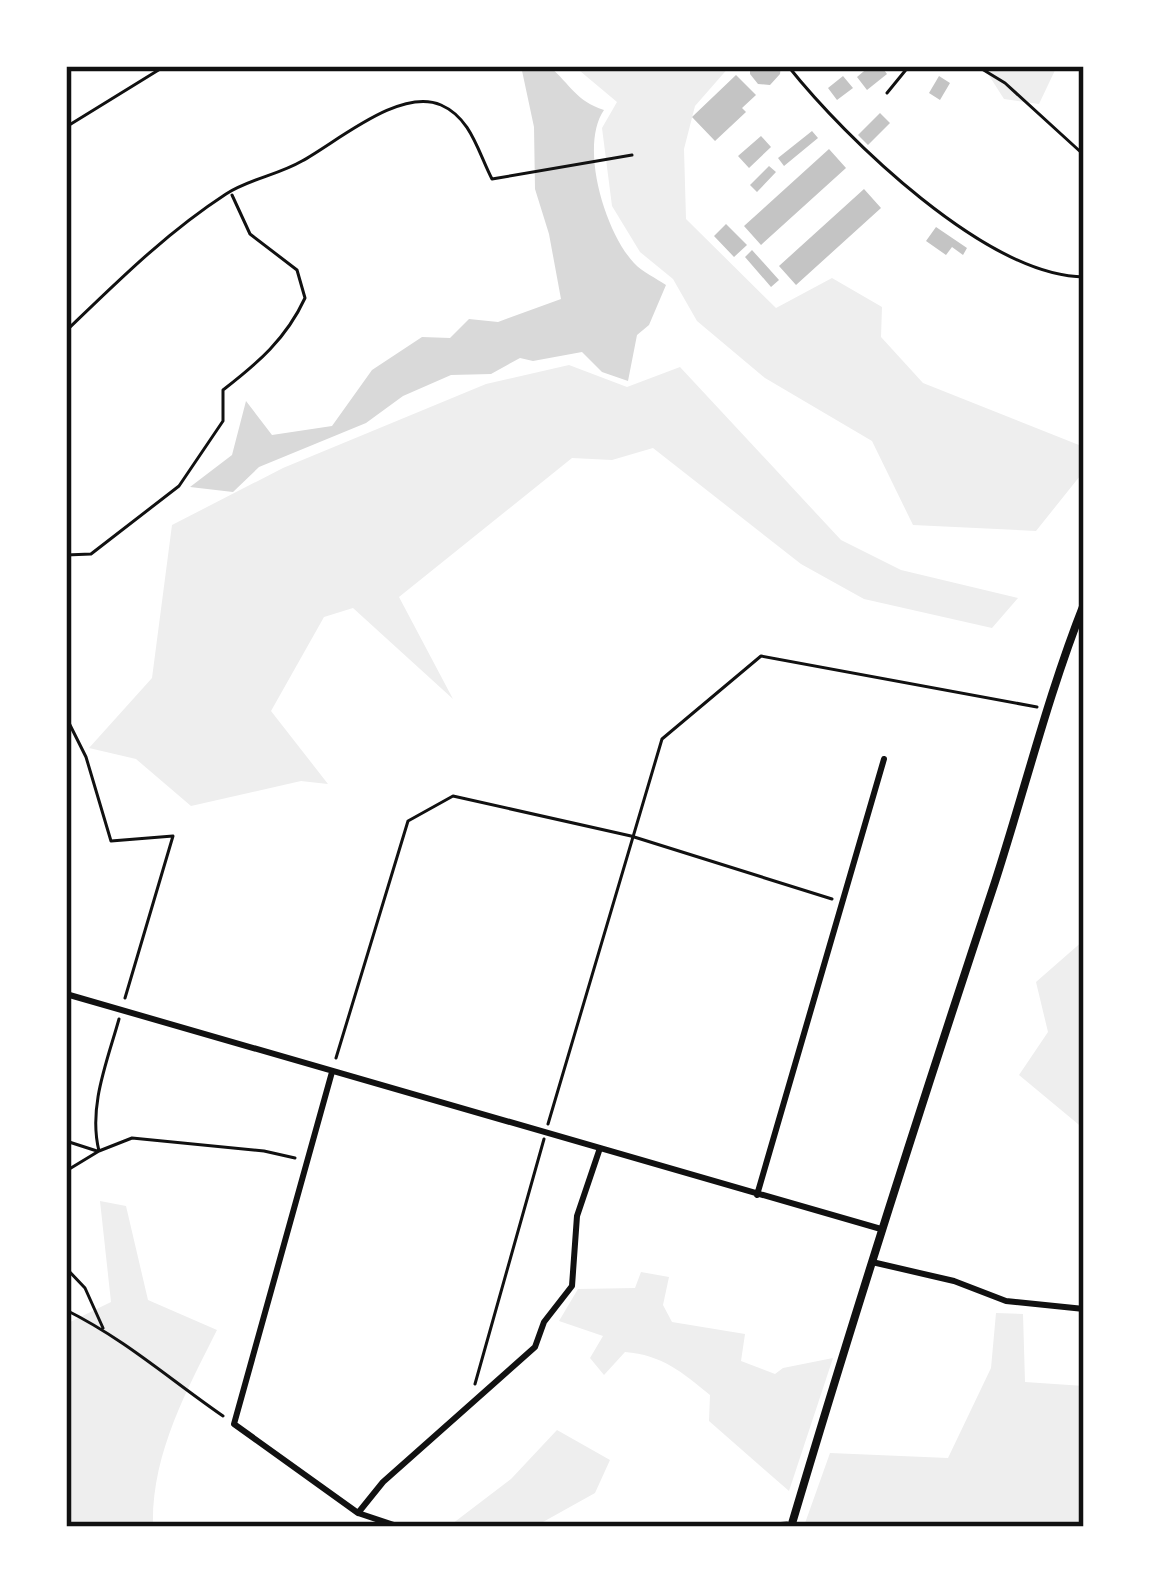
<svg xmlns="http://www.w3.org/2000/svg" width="1150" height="1593" viewBox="0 0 1150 1593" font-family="'IBM Plex Sans',sans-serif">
<rect width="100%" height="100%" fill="#fff"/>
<path fill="#eee" d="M574,66H730L695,106L684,149L686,219L776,308L832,278L882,307L881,337L923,383L1084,447V471L1036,531L913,525L872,441L765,378L697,321L673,279L640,252L612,206L602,128L617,102Z
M983,66H1057L1039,104L1004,99Z
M569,365L627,387L680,367L841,540L901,570L1018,598L992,628L864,599L801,564L653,448L612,460L572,458L399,597L453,699L353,608L324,617L271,711L328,784L301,781L191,806L136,759L89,748L152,678L172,525L283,468L486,384Z
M1084,940V1129L1019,1075L1048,1032L1036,982Z
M100,1201L126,1206L148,1300L217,1330C186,1392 151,1455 153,1527H66V1324L111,1302Z
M641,1272L669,1277L663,1305L672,1322L745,1334L741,1361L775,1374L783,1368L833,1358L789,1491L709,1421L710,1395C682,1372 662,1355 625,1352L604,1375L590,1358L603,1336L559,1321L578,1289L635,1288Z
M996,1313L1023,1314L1025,1382L1084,1386V1527L804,1526L830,1453L948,1458L991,1368Z
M557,1430L610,1460L595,1493L534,1527H448L511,1479Z"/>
<path fill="#d9d9d9" d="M521,66H549C571,85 576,101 604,110C579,146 605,232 634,263C642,272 656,278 666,285L649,325L637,335L628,381L602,372L582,352L533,361L520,358L491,374L451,375L403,396L366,423L259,467L233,492L190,487L232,455L246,401L272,435L332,426L372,370L422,337L450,338L469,319L498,322L561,299L549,234L535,189L534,127Z"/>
<path fill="#c4c4c4" d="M750,66H781L780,74L770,85L758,84L750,74Z
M870,66H881L887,74L867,90L857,77Z
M736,75L756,95L742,108L746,112L715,141L692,117Z
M843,76L853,88L837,100L828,88Z
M939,76L950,83L940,100L929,93Z
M880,113L890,123L868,145L858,135Z
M812,131L818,138L784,166L778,158Z
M761,136L771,147L749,168L738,156Z
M829,149L846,168L761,245L744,226Z
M769,166L776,172L757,192L750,185Z
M864,189L881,208L796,285L779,266Z
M726,224L747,245L734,257L714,236Z
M936,227L967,248L963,255L952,247L946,255L926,241Z
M752,250L779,280L771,287L745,257Z"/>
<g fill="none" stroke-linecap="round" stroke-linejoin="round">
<path stroke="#111" stroke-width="3" d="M66,127L165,66
M66,331C117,282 166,233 226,194C249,179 278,175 302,161C337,142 400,87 441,105C471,118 478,152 492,179L632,155
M66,555L91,554L179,486L223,421V390C258,363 286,339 305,298L297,270L250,234L232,195
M66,717L86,757L111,841L173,836L125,998
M336,1058L408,821L453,796L631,836L832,899
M548,1124L662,739L761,656L1037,707
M66,1141L97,1151
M99,1151C88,1107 107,1062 119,1019
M66,1171L99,1151L132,1138L264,1151L295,1158
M66,1268L85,1288L103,1328
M66,1310C126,1340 168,1378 223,1416
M475,1384L544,1139"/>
<path stroke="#111" stroke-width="3" d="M788,66C846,139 987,276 1084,277
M977,66L1005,83L1084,155
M887,93L909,66
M735,1527L787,1523"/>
<path stroke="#111" stroke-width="6" d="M66,994L881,1229
M332,1072L234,1424L358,1513L400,1527
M757,1195L884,759
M872,1262L954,1281L1006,1301L1084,1309
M358,1513L383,1482L535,1347L544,1322L572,1286L577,1216L600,1148"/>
<path stroke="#111" stroke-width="8" d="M791,1527C855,1311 924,1096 995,882C1025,789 1048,695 1084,604"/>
</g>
<rect width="1150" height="1593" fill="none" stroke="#ffffff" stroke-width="138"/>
<rect x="69" y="69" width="1012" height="1455" fill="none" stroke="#111" stroke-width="4.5"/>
</svg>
